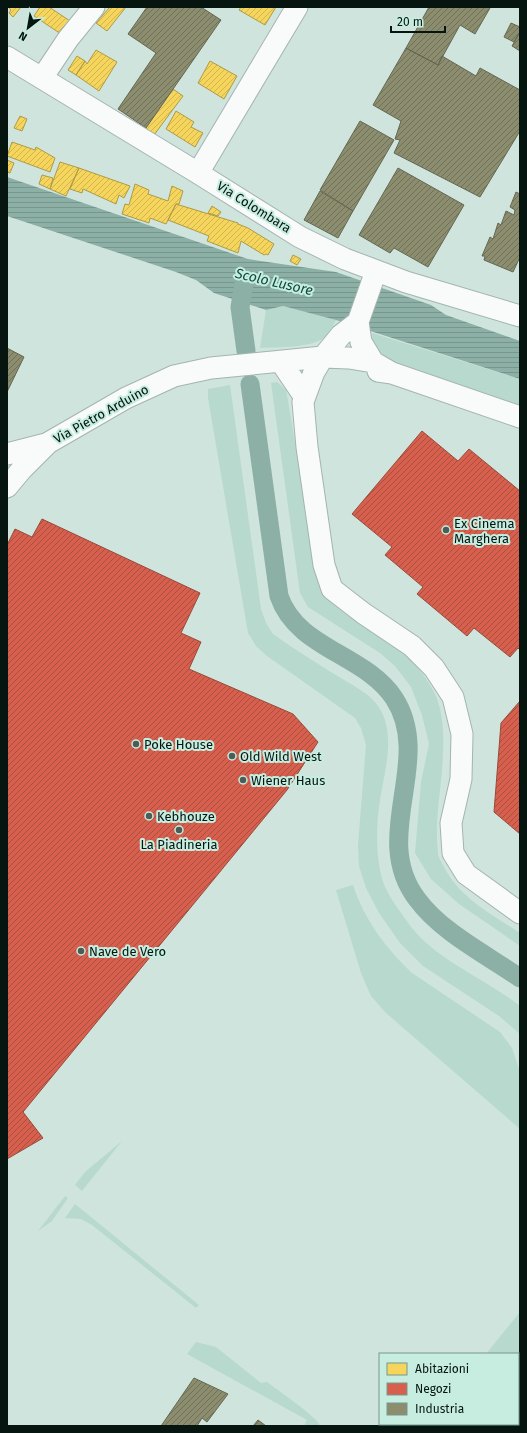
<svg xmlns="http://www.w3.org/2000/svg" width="527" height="1433" viewBox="0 0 527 1433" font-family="'Fira Sans',sans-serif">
<defs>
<pattern id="water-rules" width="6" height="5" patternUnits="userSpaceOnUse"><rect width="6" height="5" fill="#8cb0a5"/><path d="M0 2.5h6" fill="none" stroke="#77968d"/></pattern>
<pattern id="homes-hatch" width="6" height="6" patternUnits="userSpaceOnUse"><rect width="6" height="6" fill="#f6d55c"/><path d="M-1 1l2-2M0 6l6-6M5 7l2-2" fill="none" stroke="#d1b64f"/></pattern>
<pattern id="shops-hatch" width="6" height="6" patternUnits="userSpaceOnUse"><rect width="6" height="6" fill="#d6604d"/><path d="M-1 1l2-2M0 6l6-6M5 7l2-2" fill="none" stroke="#ac4e3f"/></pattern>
<pattern id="industry-hatch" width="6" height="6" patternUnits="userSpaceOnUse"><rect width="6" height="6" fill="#8c8c6e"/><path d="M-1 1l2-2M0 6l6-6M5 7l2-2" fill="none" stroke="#707159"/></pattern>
</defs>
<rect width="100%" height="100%" fill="#cfe4dd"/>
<path fill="#b8d9ce" d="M283,306L336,320C333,326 329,334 324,338C310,348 277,347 260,348L266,310Z
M372,333L520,379V406L390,360L373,347Z
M277,382L286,390L287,395L319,584C330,609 355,619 377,634C399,648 422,668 434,692C443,710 444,733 443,754C442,786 434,820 438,853C438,858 442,862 444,867C460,898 491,914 520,933V946L459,904L431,879L415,853L421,782L429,744L422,715L411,687L395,666L380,653L308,607L300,593L271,383Z
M230,385L261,609L266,623L273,634C295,650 317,663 339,677C352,685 369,693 378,706C398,735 383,775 379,807C376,831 376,858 383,882C389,898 402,914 412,928C437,960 487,980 520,1006V1034L499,1016L423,966L400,943L379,913L366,888L359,866L358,845L366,745L361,728L355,718L267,656L256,646L248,633L208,398V389Z
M353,885C365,921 386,948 412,973L500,1032L512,1048L520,1072V1129L386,1013L371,996L361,973L336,890Z
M122,1141L82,1191L75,1185L85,1172Z
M65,1196L68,1198L52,1221L38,1231Z
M75,1204L199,1305L196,1308L92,1225L81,1219L65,1218Z
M520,1312V1426H427L429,1424H518V1354H486Z
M196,1342L216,1347L261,1383L267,1382C276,1389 319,1418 320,1426H304L307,1420L187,1354Z"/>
<path fill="url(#water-rules)" d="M7,177L248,259L336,272L431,305L446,315L520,341V379L336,320L283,306L266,310L214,293L196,280L176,272L7,216Z"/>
<path fill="url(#homes-hatch)" stroke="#ae9b45" d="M8,7H21L13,17L9,13L11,10Z
M40,7H49L73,23L64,36L34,16Z
M110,7H126L107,31L96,23Z
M241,7H276L265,25L239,10Z
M96,50L117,62L99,91L76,75L85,61L87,64Z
M77,56L85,61L76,75L68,70Z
M210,61L237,76L224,99L198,83Z
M173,89L183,96L154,135L145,129Z
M176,111L194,122L191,127L203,133L195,147L166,129Z
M20,116L27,119L22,131L14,128Z
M12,142L35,150L36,147L55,158L50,172L7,156Z
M7,160L14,163L10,173L7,172Z
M60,162L79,168L66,196L50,189Z
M79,168L130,186L124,198L119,195L116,204L83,189L82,193L70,189Z
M42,175L53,178L50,189L39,184Z
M135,184L149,190L148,194L168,201L172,186L183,191L179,204H176L166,224L150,218L149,223L122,214L125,204L129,205Z
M176,204L238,223V224L248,228L274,244L268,255L266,254L264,255L241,241L238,253L207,241L209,236L168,220Z
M212,206L221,212L218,216L208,213Z
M293,255L301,259L297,265L290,261Z"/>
<path fill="url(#shops-hatch)" stroke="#984a3b" d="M422,431L458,461L469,449L520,491V650L518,648L510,657L474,628L467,636L417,594L423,587L385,555L392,547L352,514Z
M42,519L200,593L181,633L201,642L189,669L293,714L318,742L287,790L23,1112L43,1138L7,1159V545L15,529L32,537Z
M520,701V834L494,812L501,723Z"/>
<path fill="url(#industry-hatch)" stroke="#646852" d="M147,7H201L221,20L146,128L118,109L156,53L128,34Z
M429,7H489L490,8L475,34L460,25L438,65L406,48Z
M511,23L520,27V32L514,42L504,37Z
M520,32V51L512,46Z
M406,48L438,65L442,56L476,76L480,68L520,90V131L480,197L394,153L400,140L395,139L401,121L373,105Z
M360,121L394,140L353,211L320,190Z
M398,168L464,205L428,267L394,248L390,253L359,235Z
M320,191L353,211L338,238L304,220Z
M516,192L520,194V257L513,272L484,260L485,256H482L490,237L493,239L498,223L501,225L506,211L514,215L515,210L510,207Z
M7,348L24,357L7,392Z
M194,1378L228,1394L207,1422L202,1418L197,1426H161Z
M258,1420L266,1426H253Z"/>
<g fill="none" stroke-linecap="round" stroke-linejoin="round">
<path stroke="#8cb0a5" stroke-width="19" d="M245,278L240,307L246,351
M250,384L279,596C297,649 365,654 394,698C435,761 369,836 417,899C441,932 487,955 520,978"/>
<g stroke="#a4b4af" stroke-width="23">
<path id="minor" d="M7,57L198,173L300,237L345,259L406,282L520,316
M42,78L68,39L94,7
M198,173L297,7
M358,322L341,335L323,357L314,372L303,402L307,447L324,565L332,589L363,613L412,646L434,668L453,697L462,734L461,779L451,823L453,853L466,874L520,913
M281,362L304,396
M373,362L361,342L358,322L376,271
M378,371L392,373L520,417
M7,454L46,444
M7,487L22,469L48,443L126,398L174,376L211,368L323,357L349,358L373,362L392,373"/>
</g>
<use href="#minor" stroke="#f8fbfa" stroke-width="21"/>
</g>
<g fill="#4c5d58" stroke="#c6ede0" stroke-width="1.5">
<circle cx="446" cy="530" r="4"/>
<circle cx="136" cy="744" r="4"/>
<circle cx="232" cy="756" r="4"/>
<circle cx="243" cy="780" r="4"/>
<circle cx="149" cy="816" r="4"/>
<circle cx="179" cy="830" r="4"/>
<circle cx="81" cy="951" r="4"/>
</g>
<g text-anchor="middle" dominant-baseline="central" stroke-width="4" stroke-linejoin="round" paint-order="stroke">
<g font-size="13" fill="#061510" stroke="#c6ede0">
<text transform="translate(254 207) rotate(32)">Via Colombara</text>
<text transform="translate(101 414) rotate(-29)">Via Pietro Arduino</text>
</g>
<g font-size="13" fill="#061510" stroke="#c6ede0" text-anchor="start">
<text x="454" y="523">Ex Cinema<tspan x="454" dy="15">Marghera</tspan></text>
<text x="144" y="744">Poke House</text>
<text x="240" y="756">Old Wild West</text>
<text x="251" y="780">Wiener Haus</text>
<text x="157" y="816">Kebhouze</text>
<text x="179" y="844" text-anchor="middle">La Piadineria</text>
<text x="89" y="951">Nave de Vero</text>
</g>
<g font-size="14" font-style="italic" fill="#0d4a3c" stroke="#c6ede0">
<text transform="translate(274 282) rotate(13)">Scolo Lusore</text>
</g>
</g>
<rect width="527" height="1433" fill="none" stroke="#061510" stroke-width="16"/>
<rect x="379" y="1353" width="140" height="72" fill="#c6ede0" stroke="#79978d"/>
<rect x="387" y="1363" width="20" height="12" fill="#f6d55c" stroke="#79978d"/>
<text x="415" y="1373" font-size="12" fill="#061510">Abitazioni</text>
<rect x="387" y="1383" width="20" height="12" fill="#d6604d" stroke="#79978d"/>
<text x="415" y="1393" font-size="12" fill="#061510">Negozi</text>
<rect x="387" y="1403" width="20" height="12" fill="#8c8c6e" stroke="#79978d"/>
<text x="415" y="1413" font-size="12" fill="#061510">Industria</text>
<g transform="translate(28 28) rotate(211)" stroke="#c6ede0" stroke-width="3" paint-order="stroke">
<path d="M0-3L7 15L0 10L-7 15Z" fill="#061510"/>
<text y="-6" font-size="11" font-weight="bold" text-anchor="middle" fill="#061510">N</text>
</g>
<path d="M391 26v6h54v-6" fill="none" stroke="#061510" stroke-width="2"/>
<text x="397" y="26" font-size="12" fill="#061510" stroke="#c6ede0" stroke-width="3" paint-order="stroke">20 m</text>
</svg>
